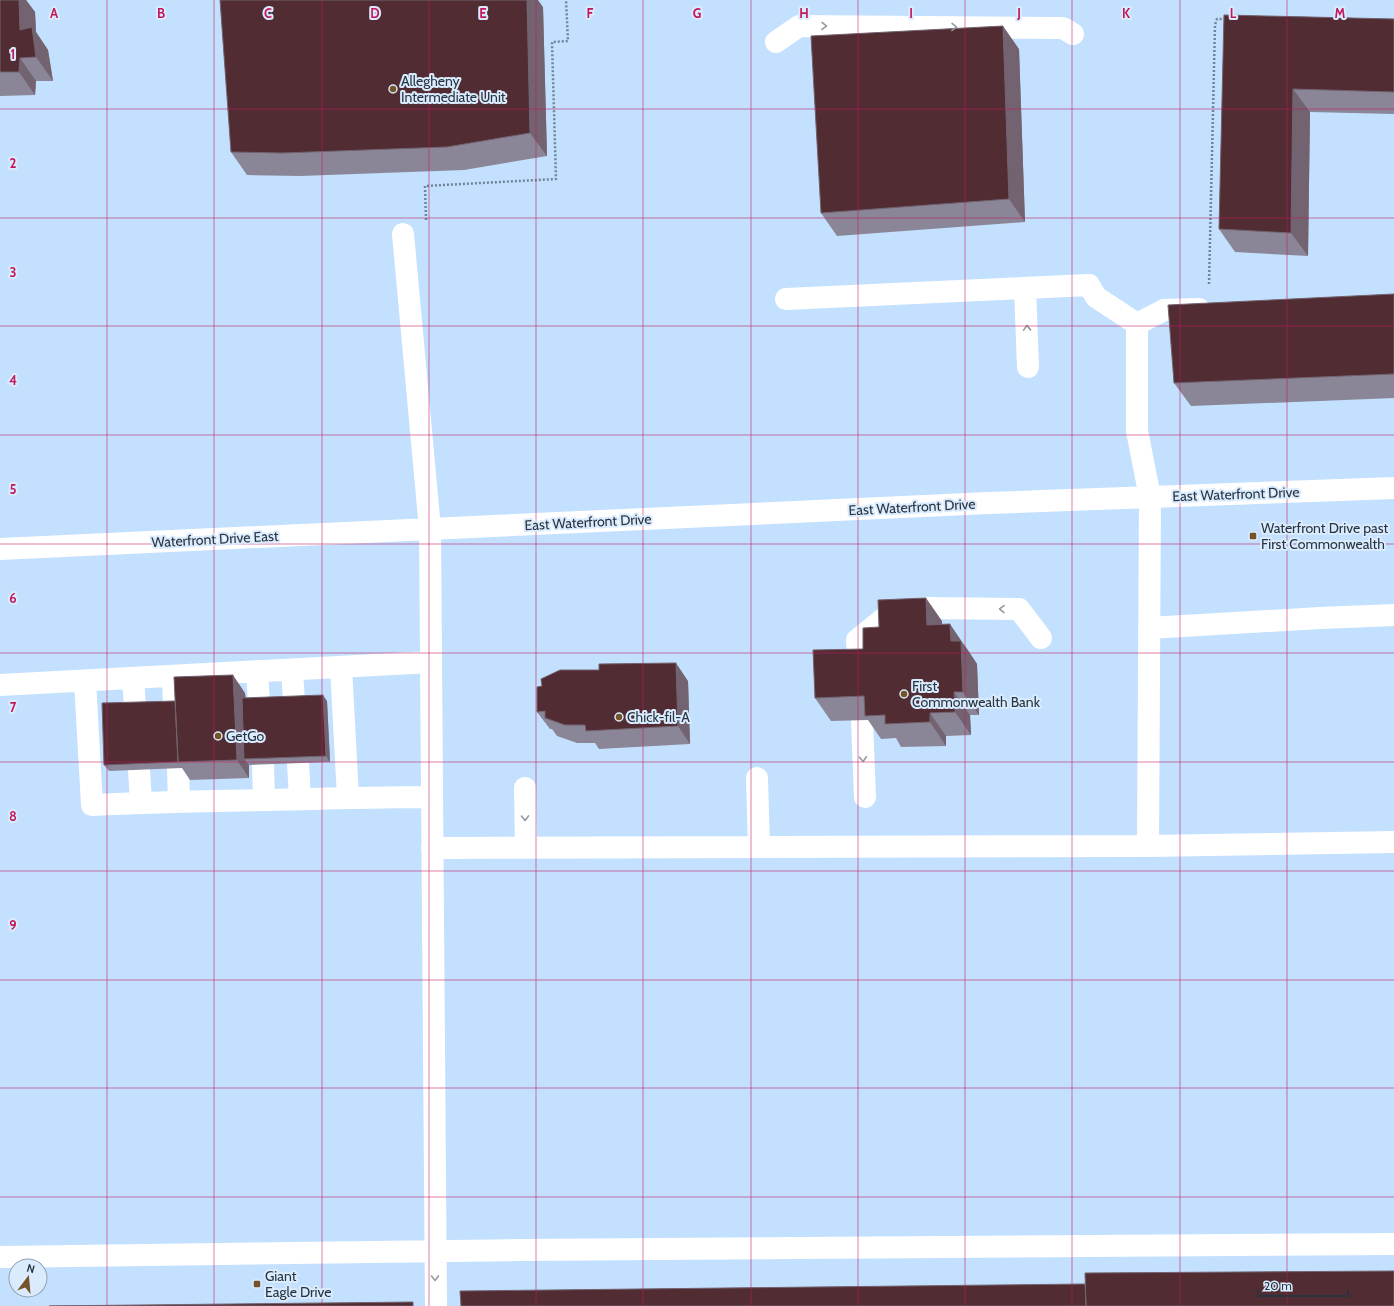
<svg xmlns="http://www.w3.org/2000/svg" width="1394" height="1306" viewBox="0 0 1394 1306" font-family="Cabin,sans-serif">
<rect width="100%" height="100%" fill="#c3e0fe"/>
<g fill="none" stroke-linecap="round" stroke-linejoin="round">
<path stroke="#708498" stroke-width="2.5" stroke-dasharray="2 2" stroke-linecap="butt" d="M426,220L425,186L556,179L552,42L568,41L566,0
M1209,284L1215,25L1217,19H1227"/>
<path stroke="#fff" stroke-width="22" d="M776,42L799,26L1063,28L1073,34
M403,234L430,529L436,1306
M1025,288L1028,367
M786,299L1089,285L1096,297L1137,324L1164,310L1199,309
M1137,324V431L1150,497L1148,846
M0,549L988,503L1394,488
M1149,628L1320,618L1394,615
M341,667L348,797
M292,670L294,702
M257,671L259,704
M859,673L857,640L883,619L927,608L1019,609L1041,638
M173,676L174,707
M133,678L135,708
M85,681L92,805C149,802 207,801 265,800C320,799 376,797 431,797
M0,685L431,662
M862,720L865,797
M298,763L300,799
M263,765L264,800
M178,768L179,801
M139,770L141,802
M757,778L759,847
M525,788L526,848
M432,848L1148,846L1394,842
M0,1257L520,1250L1394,1244"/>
</g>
<path fill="#8a8698" d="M0,0H26L35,12L36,32L48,50L53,81H36L35,95L0,96Z
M543,7L547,156L464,170L300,176L247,175L231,152Z
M1224,15L1394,19V114L1310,112L1308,256L1235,252L1219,229Z
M1019,49L1025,222L837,236L821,213Z
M1394,294V398L1191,406L1174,383Z
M942,621V624L966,647L977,664L979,715H970L971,735L946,736V746L901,747L896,738L881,739L868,720L831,721L815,698L863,649L879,627Z
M688,681L690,744L599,749L595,743H577L557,736L552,729H550L537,712L542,686Z
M245,693L246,698L327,701L330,762L249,765V778L190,780L182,768L109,771L104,765L175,701Z"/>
<path fill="#736370" d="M19,0H26L35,12L36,32L48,50L53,81L36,57L20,30Z
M527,0H538L543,7L547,156L530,133Z
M1003,26L1019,49L1025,222L1009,199Z
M20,58L36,81L35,95L19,72Z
M1293,89L1310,112L1308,256L1291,233Z
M926,598L942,621L943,648L927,625Z
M950,624L977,664L979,715L963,692L951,641Z
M676,663L688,681L690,744L678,726Z
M233,675L245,693L248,759H244L249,765V778L237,760Z
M954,692L970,715L971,735L955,712Z
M323,695L327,701L330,762L326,756Z
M930,713L946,736V746L930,722Z"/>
<path fill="#512d33" stroke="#736370" d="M0,0H19L20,30L32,27L36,57L20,58L19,72H0Z
M220,0H527L530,133L447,147L283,153L231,152Z
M1224,15L1394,19V92L1293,89L1291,233L1219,229Z
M1003,26L1009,199L821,213L811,36Z
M1394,294V374L1174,383L1168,305Z
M926,598L927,625L950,624L951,641H961L963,692H954L955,712L930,713V722L885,724V715L865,716L864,696L815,698L813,650L863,649V628L879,627L878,600Z
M676,663L678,726L586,731L585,725H565L545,718V711L537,712V687L542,686L541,679L560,670H599V664Z
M233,675L237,760L178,762L174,677Z
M323,695L326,756L244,759L242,698Z
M175,701L178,762L104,765L102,703Z
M1394,1271V1306H1086L1085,1273Z
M1085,1284L1086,1306H461L460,1291Z
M413,1302V1306H49Z"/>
<defs><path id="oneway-chevron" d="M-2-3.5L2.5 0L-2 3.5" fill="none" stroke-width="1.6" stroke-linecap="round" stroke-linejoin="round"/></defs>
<g stroke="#949a9f">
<use href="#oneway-chevron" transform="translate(824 26) rotate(1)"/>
<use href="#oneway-chevron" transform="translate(954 27) rotate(1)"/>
<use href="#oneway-chevron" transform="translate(1027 328) rotate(-92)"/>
<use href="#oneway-chevron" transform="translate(1002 609) rotate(-179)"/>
<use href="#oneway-chevron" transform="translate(863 759) rotate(87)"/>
<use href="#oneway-chevron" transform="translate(525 818) rotate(89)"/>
<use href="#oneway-chevron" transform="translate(435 1278) rotate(89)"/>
</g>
<path fill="none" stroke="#c2185b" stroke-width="1" stroke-opacity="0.55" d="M107,0V1306M214,0V1306M322,0V1306M429,0V1306M536,0V1306M643,0V1306M751,0V1306M858,0V1306M965,0V1306M1072,0V1306M1180,0V1306M1287,0V1306M0,109H1394M0,218H1394M0,326H1394M0,435H1394M0,544H1394M0,653H1394M0,762H1394M0,871H1394M0,980H1394M0,1088H1394M0,1197H1394"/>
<g fill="#74522a" stroke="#daebfe" stroke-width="1.5">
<circle cx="393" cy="89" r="4"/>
<rect x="1249" y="532" width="8" height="8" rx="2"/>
<circle cx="904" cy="694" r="4"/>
<circle cx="619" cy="717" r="4"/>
<circle cx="218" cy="736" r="4"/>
<rect x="253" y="1280" width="8" height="8" rx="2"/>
</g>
<g text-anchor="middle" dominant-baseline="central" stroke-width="4" stroke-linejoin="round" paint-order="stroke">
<g font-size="14" fill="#28343f" stroke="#daebfe" text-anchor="start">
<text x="401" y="81">Allegheny<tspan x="401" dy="16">Intermediate Unit</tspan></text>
<text x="1261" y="528">Waterfront Drive past<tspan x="1261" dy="16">First Commonwealth</tspan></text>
<text x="912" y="686">First<tspan x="912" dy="16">Commonwealth Bank</tspan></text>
<text x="627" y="717">Chick-fil-A</text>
<text x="226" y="736">GetGo</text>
<text x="265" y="1276">Giant<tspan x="265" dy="16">Eagle Drive</tspan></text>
</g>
<g font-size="14" fill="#28343f" stroke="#daebfe">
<text transform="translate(1236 494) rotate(-2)">East Waterfront Drive</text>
<text transform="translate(912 507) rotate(-3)">East Waterfront Drive</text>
<text transform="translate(588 522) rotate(-3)">East Waterfront Drive</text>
<text transform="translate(215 539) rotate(-3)">Waterfront Drive East</text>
</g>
</g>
<g font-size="13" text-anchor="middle" font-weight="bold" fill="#c2185b" stroke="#daebfe" stroke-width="4" stroke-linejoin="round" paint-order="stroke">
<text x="54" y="18">A</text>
<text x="161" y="18">B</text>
<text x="268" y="18">C</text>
<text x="375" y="18">D</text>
<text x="483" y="18">E</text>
<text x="590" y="18">F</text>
<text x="697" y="18">G</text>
<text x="804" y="18">H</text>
<text x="911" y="18">I</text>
<text x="1019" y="18">J</text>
<text x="1126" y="18">K</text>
<text x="1233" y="18">L</text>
<text x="1340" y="18">M</text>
<text x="13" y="59">1</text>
<text x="13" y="168">2</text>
<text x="13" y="277">3</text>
<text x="13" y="385">4</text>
<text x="13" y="494">5</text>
<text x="13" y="603">6</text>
<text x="13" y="712">7</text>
<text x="13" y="821">8</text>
<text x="13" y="930">9</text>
</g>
<g transform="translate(28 1278) rotate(16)"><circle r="19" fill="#daebfe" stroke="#93a2b2"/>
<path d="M0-3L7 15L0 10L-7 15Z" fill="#74522a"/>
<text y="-6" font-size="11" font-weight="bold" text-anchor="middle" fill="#28343f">N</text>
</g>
<path d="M1258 1290v6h90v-6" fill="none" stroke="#28343f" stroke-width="2"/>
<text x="1264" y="1290" font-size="12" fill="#28343f" stroke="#daebfe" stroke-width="3" paint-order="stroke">20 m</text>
</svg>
